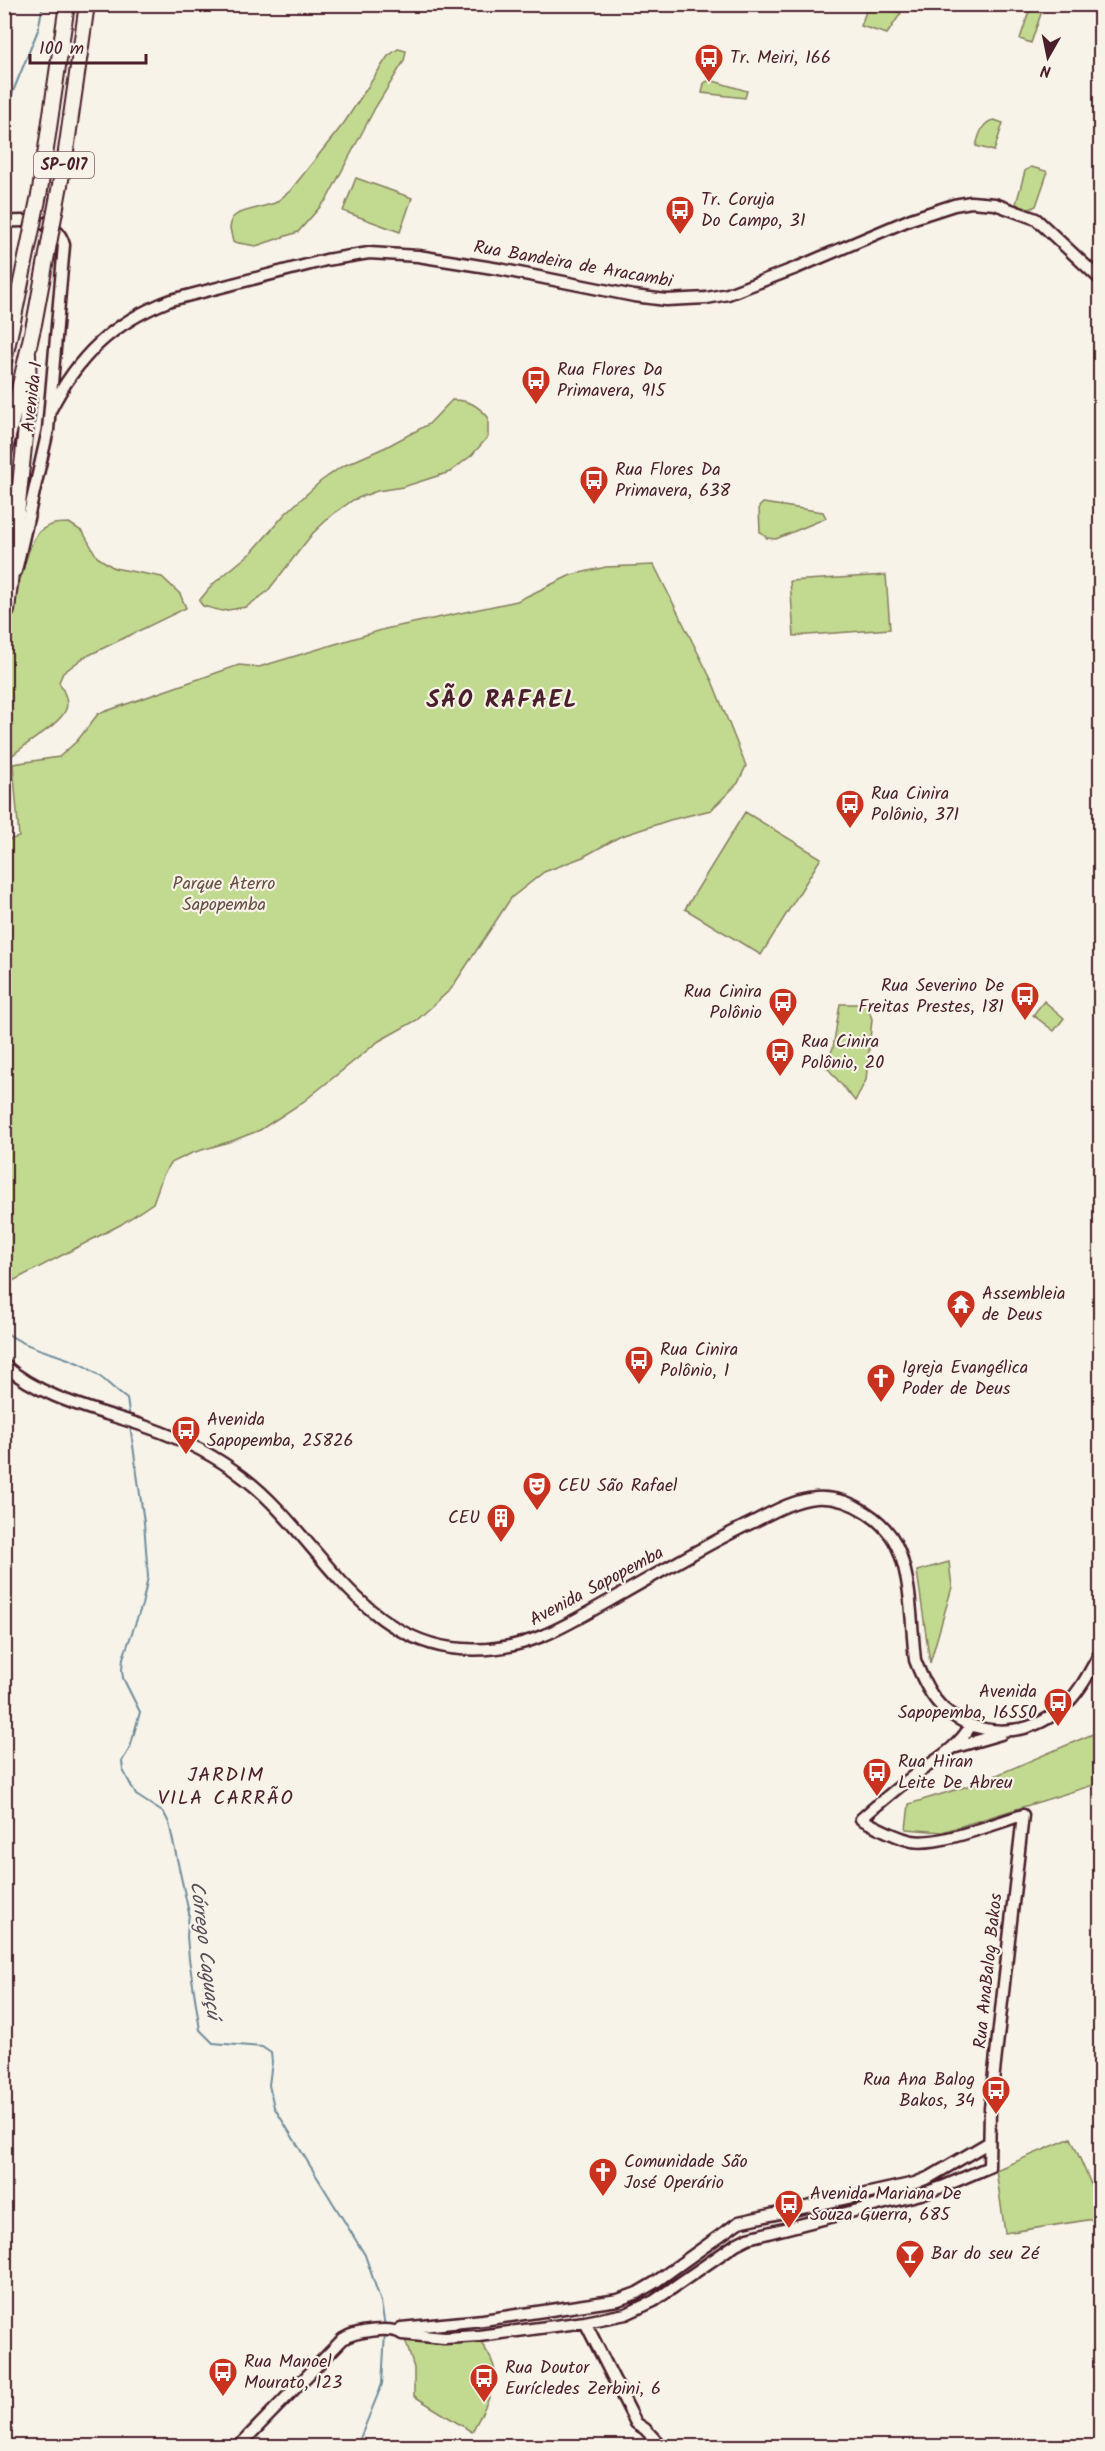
<svg xmlns="http://www.w3.org/2000/svg" width="1105" height="2451" viewBox="0 0 1105 2451" font-family="Kalam,sans-serif">
<rect width="100%" height="100%" fill="#f7f3e8"/>
<filter id="ink" filterUnits="userSpaceOnUse"><feTurbulence type="fractalNoise" baseFrequency=".0167" numOctaves="2"/><feDisplacementMap in="SourceGraphic" scale="12" xChannelSelector="R" yChannelSelector="G"/><feConvolveMatrix kernelMatrix="1 2 1 2 8 2 1 2 1" color-interpolation-filters="sRGB"/></filter>
<g filter="url(#ink)">
<path fill="#c1da90" stroke="#867c5e" stroke-width="1.5" d="M868,5H886L885,8L901,13L887,34L861,26Z
M1031,5H1044L1031,43L1020,39Z
M398,49L406,51L404,61L375,108L327,199L298,232L256,246L233,242L230,228L232,218L239,213L275,203L290,191L344,123L388,56Z
M710,80L747,91L745,98L702,93L704,83Z
M994,120L1003,123L994,151L976,146C979,135 982,122 994,120Z
M1031,167L1046,171L1047,174L1036,206L1028,210L1016,204L1025,171Z
M356,178L412,198L400,232L343,211Z
M452,400C469,400 477,405 488,417V437L472,455L450,472L403,487L377,491L353,500L332,515L313,533L267,592L246,607L222,611L203,606L199,601L213,584L252,552L285,514L321,481L341,467L386,447L429,424Z
M763,503L823,512L826,518L776,539L767,538L760,532L759,507Z
M69,523L83,532L97,557L114,568L162,577L180,594L186,608L83,658L63,673L59,682C63,690 69,700 66,709C60,726 19,746 5,762C4,728 2,694 4,660C6,639 25,544 39,532C48,524 57,523 69,523Z
M654,565L712,681L746,766L738,783L711,810L670,820L619,837L583,857L544,872L511,898L451,989L417,1020L379,1041L303,1102L260,1130L232,1141L192,1153L171,1163L163,1175L153,1203L120,1225L5,1285L4,841L19,837L13,764L59,757L77,741L98,714L239,665L259,667L385,629L517,601L571,575L606,567Z
M886,575L890,629L794,636L790,581Z
M745,812L821,858L761,955L685,909Z
M1044,1001L1064,1018L1054,1031L1033,1015Z
M840,1004H867L872,1019L866,1080L855,1101L825,1065L833,1048Z
M949,1562L952,1587L930,1663L917,1571Z
M1100,1731V1783L942,1832L906,1829L909,1804L978,1783Z
M1071,2138L1100,2205V2218L1005,2233L996,2170Z
M404,2336L450,2343L478,2339C485,2348 495,2362 495,2374C496,2389 479,2418 472,2432L414,2396V2368Z"/>
<g fill="none" stroke-linecap="round" stroke-linejoin="round">
<path stroke="#708d9d" stroke-width="2" d="M4,119L14,89L38,30L43,4
M4,1331C29,1351 59,1352 86,1367C101,1375 113,1389 127,1399L130,1419
M130,1425L144,1522L148,1577L142,1605L123,1658L122,1670L123,1678L140,1712L130,1748L122,1761L123,1770L136,1795L164,1813L169,1823L189,1913L187,1936L189,1959L200,2030L213,2043L262,2047L271,2053L272,2062L269,2085L274,2107L365,2255L381,2302L385,2327
M357,2446L382,2384L385,2333"/>
<g stroke="#4a1f2b" stroke-width="15">
<path id="secondary" d="M4,222C28,220 57,218 64,245L48,430L16,571
M50,411C77,357 113,322 171,300L326,260L369,253L418,256L499,269L634,296L666,300L707,298L728,294L796,268L911,219L954,205L971,202L995,204L1036,219L1100,279
M4,1365C44,1400 98,1410 147,1427C182,1439 215,1455 244,1478C314,1531 355,1634 451,1648C482,1652 513,1648 542,1636C565,1627 587,1613 609,1601C656,1575 703,1546 751,1523C771,1513 793,1500 816,1498C850,1496 887,1520 899,1551C912,1585 911,1624 915,1660C921,1676 930,1696 943,1708C977,1738 1026,1738 1061,1709C1079,1694 1089,1673 1100,1653
M956,1747L1001,1734
M585,2322L636,2423L645,2429L661,2446
M398,2331L401,2328L483,2320L618,2300L637,2293L654,2283L739,2222L915,2183L930,2177L988,2143
M239,2446L343,2339C355,2331 391,2326 402,2334L444,2338L479,2336L585,2322L626,2314L654,2301L736,2244L748,2238L921,2194L942,2187L989,2167L990,2108L1023,1815C995,1823 940,1846 912,1841C894,1837 877,1827 861,1819C876,1806 892,1792 908,1780C930,1763 957,1750 971,1725"/>
</g>
<g stroke="#4a1f2b" stroke-width="18">
<path id="highway" d="M4,361L13,321
M4,454L34,324
M7,611L29,398L28,353"/>
</g>
<use href="#secondary" stroke="#f7f3e8" stroke-width="10"/>
<use href="#highway" stroke="#f7f3e8" stroke-width="14"/>
<g stroke="#4a1f2b" stroke-width="18" stroke-linecap="butt">
<path id="highway-bridge" d="M13,321L40,190L67,4
M34,324L65,158L87,4"/>
</g>
<use href="#highway-bridge" stroke="#f7f3e8" stroke-width="14"/>
</g>
</g>
<defs>
<g id="bus-pin" transform="scale(1.5)"><path d="M0 17L-7.5 6A9.5 9.5 0 1 1 7.5 6Z" fill="#c8321e" stroke="#f7f3e8"/><path d="M-5-6H5V4H4V6H2V4H-2V6H-4V4H-5ZM-3.5-4V0h7V-4ZM-3.5 1.2v1.5H-2V1.2ZM2 1.2v1.5H3.5V1.2Z" fill="#fff"/></g>
<g id="temple-pin" transform="scale(1.5)"><path d="M0 17L-7.5 6A9.5 9.5 0 1 1 7.5 6Z" fill="#c8321e" stroke="#f7f3e8"/><path d="M0-6L5-2H3V0L6.5 2.5H4V6H1.5V3h-3V6H-4V2.5H-6.5L-3 0V-2H-5Z" fill="#fff"/></g>
<g id="church-pin" transform="scale(1.5)"><path d="M0 17L-7.5 6A9.5 9.5 0 1 1 7.5 6Z" fill="#c8321e" stroke="#f7f3e8"/><path d="M-1.2-6h2.4v3.5h3.3v2.4h-3.3V6h-2.4V-.1h-3.3v-2.4h3.3Z" fill="#fff"/></g>
<g id="theatre-pin" transform="scale(1.5)"><path d="M0 17L-7.5 6A9.5 9.5 0 1 1 7.5 6Z" fill="#c8321e" stroke="#f7f3e8"/><path d="M-5-5.5Q0-4 5-5.5V0Q5 5 0 6Q-5 5-5 0ZM-3.3-2.5H-1v1.5H-3.3ZM1-2.5H3.3v1.5H1ZM-2.8 1Q0 5.5 2.8 1Z" fill="#fff"/></g>
<g id="building-pin" transform="scale(1.5)"><path d="M0 17L-7.5 6A9.5 9.5 0 1 1 7.5 6Z" fill="#c8321e" stroke="#f7f3e8"/><path d="M-4-6H4V6H1V3H-1V6H-4ZM-2.5-4.3h1.7v1.8h-1.7ZM.8-4.3h1.7v1.8H.8ZM-2.5-1h1.7V.8h-1.7ZM.8-1h1.7V.8H.8Z" fill="#fff"/></g>
<g id="bar-pin" transform="scale(1.5)"><path d="M0 17L-7.5 6A9.5 9.5 0 1 1 7.5 6Z" fill="#c8321e" stroke="#f7f3e8"/><path d="M-6-5H6L.8 .8V4.5H3.5V6h-7V4.5H-.8V.8Z" fill="#fff"/></g>
</defs>
<g fill-rule="evenodd">
<use href="#bus-pin" x="709" y="58"/>
<use href="#bus-pin" x="680" y="210"/>
<use href="#bus-pin" x="536" y="380"/>
<use href="#bus-pin" x="594" y="480"/>
<use href="#bus-pin" x="850" y="804"/>
<use href="#bus-pin" x="1025" y="996"/>
<use href="#bus-pin" x="783" y="1002"/>
<use href="#bus-pin" x="780" y="1052"/>
<use href="#temple-pin" x="961" y="1304"/>
<use href="#bus-pin" x="639" y="1360"/>
<use href="#church-pin" x="881" y="1378"/>
<use href="#bus-pin" x="186" y="1430"/>
<use href="#theatre-pin" x="537" y="1486"/>
<use href="#building-pin" x="501" y="1518"/>
<use href="#bus-pin" x="1058" y="1702"/>
<use href="#bus-pin" x="877" y="1772"/>
<use href="#bus-pin" x="996" y="2090"/>
<use href="#church-pin" x="603" y="2172"/>
<use href="#bus-pin" x="789" y="2204"/>
<use href="#bar-pin" x="910" y="2254"/>
<use href="#bus-pin" x="223" y="2372"/>
<use href="#bus-pin" x="484" y="2378"/>
</g>
<g text-anchor="middle" dominant-baseline="central" stroke-width="4.5" stroke-linejoin="round" paint-order="stroke">
<rect fill="#f7f3e8" stroke="#7e5f64" stroke-width="1.5" x="34" y="152" width="60" height="26" rx="4.5"/>
<g font-size="16" font-weight="bold" fill="#4a1f2b">
<text x="64" y="165">SP-017</text>
</g>
<g font-size="18" fill="#4a1f2b" stroke="#f7f3e8" text-anchor="start">
<text x="730" y="58">Tr. Meiri, 166</text>
<text x="701" y="200">Tr. Coruja<tspan x="701" dy="21">Do Campo, 31</tspan></text>
<text x="557" y="370">Rua Flores Da<tspan x="557" dy="21">Primavera, 915</tspan></text>
<text x="615" y="470">Rua Flores Da<tspan x="615" dy="21">Primavera, 638</tspan></text>
<text x="871" y="794">Rua Cinira<tspan x="871" dy="21">Polônio, 371</tspan></text>
<text x="1004" y="986" text-anchor="end">Rua Severino De<tspan x="1004" dy="21">Freitas Prestes, 181</tspan></text>
<text x="762" y="992" text-anchor="end">Rua Cinira<tspan x="762" dy="21">Polônio</tspan></text>
<text x="801" y="1042">Rua Cinira<tspan x="801" dy="21">Polônio, 20</tspan></text>
<text x="982" y="1294">Assembleia<tspan x="982" dy="21">de Deus</tspan></text>
<text x="660" y="1350">Rua Cinira<tspan x="660" dy="21">Polônio, 1</tspan></text>
<text x="902" y="1368">Igreja Evangélica<tspan x="902" dy="21">Poder de Deus</tspan></text>
<text x="207" y="1420">Avenida<tspan x="207" dy="21">Sapopemba, 25826</tspan></text>
<text x="558" y="1486">CEU São Rafael</text>
<text x="480" y="1518" text-anchor="end">CEU</text>
<text x="1037" y="1692" text-anchor="end">Avenida<tspan x="1037" dy="21">Sapopemba, 16550</tspan></text>
<text x="898" y="1762">Rua Hiran<tspan x="898" dy="21">Leite De Abreu</tspan></text>
<text x="975" y="2080" text-anchor="end">Rua Ana Balog<tspan x="975" dy="21">Bakos, 34</tspan></text>
<text x="624" y="2162">Comunidade São<tspan x="624" dy="21">José Operário</tspan></text>
<text x="810" y="2194">Avenida Mariana De<tspan x="810" dy="21">Souza Guerra, 685</tspan></text>
<text x="931" y="2254">Bar do seu Zé</text>
<text x="244" y="2362">Rua Manoel<tspan x="244" dy="21">Mourato, 123</tspan></text>
<text x="505" y="2368">Rua Doutor<tspan x="505" dy="21">Eurícledes Zerbini, 6</tspan></text>
</g>
<g font-size="18" fill="#4a1f2b" stroke="#f7f3e8">
<text transform="translate(573 265) rotate(10)">Rua Bandeira de Aracambi</text>
<text transform="translate(33 397) rotate(-83)">Avenida 1</text>
<text transform="translate(597 1587) rotate(-28)">Avenida Sapopemba</text>
<text transform="translate(989 1971) rotate(-84)">Rua AnaBalog Bakos</text>
</g>
<g font-size="18" fill="#684e44" stroke="#f7f3e8">
<text x="224" y="884">Parque Aterro<tspan x="224" dy="21">Sapopemba</tspan></text>
</g>
<g font-size="20" letter-spacing="1.5" fill="#4a1f2b" stroke="#f7f3e8">
<text x="226" y="1776">JARDIM<tspan x="226" dy="23">VILA CARRÃO</tspan></text>
</g>
<g font-size="20" font-style="italic" fill="#5a4d5a" stroke="#f7f3e8">
<text transform="translate(204 1950) rotate(83)">Córrego Caguaçú</text>
</g>
<g font-size="24" font-weight="bold" letter-spacing="1.5" fill="#4a1f2b" stroke="#f7f3e8">
<text x="502" y="700">SÃO RAFAEL</text>
</g>
</g>
<rect width="1105" height="2451" fill="none" stroke="#f7f3e8" stroke-width="24"/>
<rect x="12" y="12" width="1081" height="2427" fill="none" stroke="#4a1f2b" stroke-width="2" filter="url(#ink)"/>
<g transform="translate(1048 57) rotate(189)" stroke="#f7f3e8" stroke-width="4.5" paint-order="stroke">
<path d="M0-4.5L10 22L0 15L-10 22Z" fill="#4a1f2b"/>
<text y="-9" font-size="16" font-weight="bold" text-anchor="middle" fill="#4a1f2b">N</text>
</g>
<path d="M30 54v9h116v-9" fill="none" stroke="#4a1f2b" stroke-width="3"/>
<text x="39" y="54" font-size="18" fill="#4a1f2b" stroke="#f7f3e8" stroke-width="4.5" paint-order="stroke">100 m</text>
</svg>
